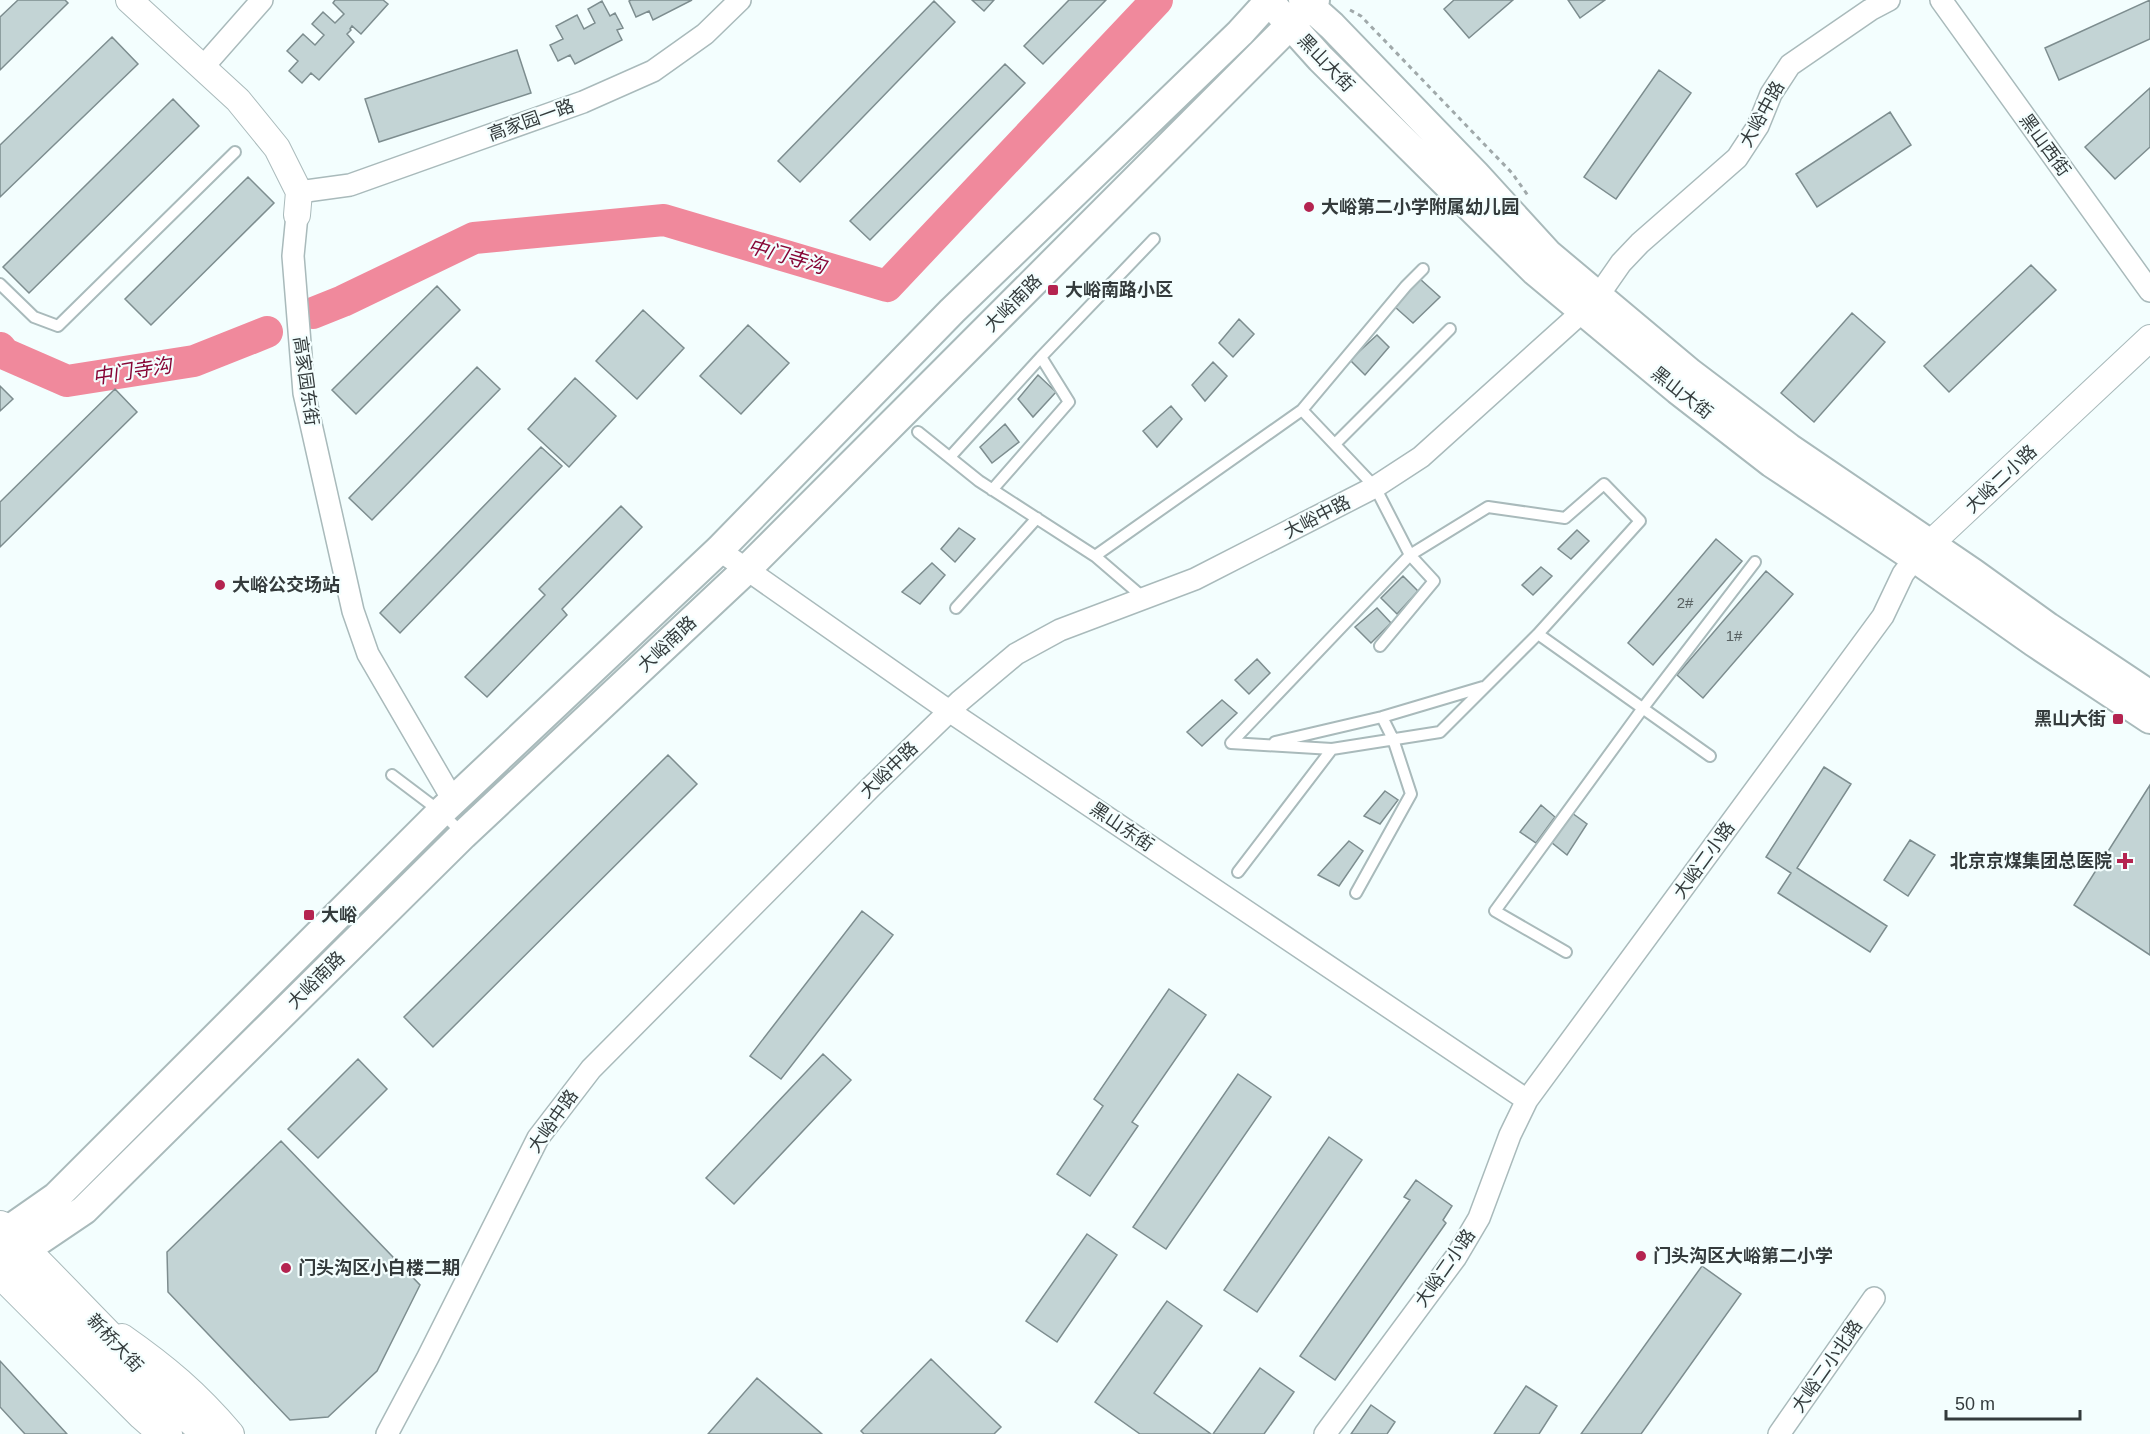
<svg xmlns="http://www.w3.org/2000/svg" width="2150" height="1434" viewBox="0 0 2150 1434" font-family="Helvetica,'Noto Sans SC',sans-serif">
<rect width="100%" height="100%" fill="#f3fefe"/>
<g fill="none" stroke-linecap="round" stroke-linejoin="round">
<path stroke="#f0899c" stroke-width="32" d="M313,313L343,301L474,238L664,220L887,286L1157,0
M0,348L5,354L67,381L194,361L267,332"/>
</g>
<path fill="#c3d4d5" stroke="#7d8d8f" stroke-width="1.5" d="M18,0H65L68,3L0,70V17Z
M335,0H383L388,4L361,34L352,26L350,29L351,30L347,34L354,42L319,80L311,73L302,83L289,71L298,61L287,51L303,34L315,45L324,35L312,24L323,12L335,23L344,14L333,3Z
M631,0H692L653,20L649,11L636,17L629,1Z
M972,0H994L984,11Z
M1069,0H1106L1043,64L1024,46Z
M1454,0H1513L1469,38L1444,9Z
M1568,0H1605L1580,18Z
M2150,0V39L2059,80L2045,48Z
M602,1L610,16L615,13L623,28L617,30L622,40L575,64L570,55L558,61L550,45L563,39L556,26L577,15L584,29L595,23L588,9Z
M934,1L955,22L800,182L778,161Z
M112,37L138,64L0,197V145Z
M517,50L531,93L379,142L365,99Z
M1005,64L1025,83L870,240L850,221Z
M1659,70L1691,93L1616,199L1584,177Z
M2150,88V147L2115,179L2085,147Z
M173,99L199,126L29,293L3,267Z
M1890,112L1911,145L1817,207L1796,174Z
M248,177L274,203L151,325L125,299Z
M2031,265L2056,290L1949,392L1924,366Z
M1420,279L1440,297L1413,323L1395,307Z
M437,286L460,310L356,414L332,390Z
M643,310L684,348L637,399L596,361Z
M1852,313L1885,342L1814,422L1781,393Z
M1239,319L1254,334L1233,357L1219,343Z
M748,325L789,363L741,414L700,376Z
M1377,335L1389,347L1365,375L1350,360Z
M1213,362L1227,376L1205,401L1192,385Z
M477,367L500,389L372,520L349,498Z
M1038,375L1056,392L1033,417L1018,399Z
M575,378L616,416L569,467L528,429Z
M0,386L13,399L0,411Z
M115,389L137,412L0,547V502Z
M1171,406L1182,419L1157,447L1143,431Z
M1005,424L1019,442L992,463L980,447Z
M541,447L562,466L400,633L380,613Z
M621,506L642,527L562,609L567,615L487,697L465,677L545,595L539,589Z
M959,528L975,539L955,562L941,549Z
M1577,530L1589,541L1571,559L1558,549Z
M1716,539L1742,561L1653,665L1628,643Z
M932,563L945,575L920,604L902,592Z
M1541,567L1552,576L1533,595L1522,585Z
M1766,571L1793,594L1703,698L1677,675Z
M1403,576L1418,591L1397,614L1381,598Z
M1377,608L1391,623L1371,643L1355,627Z
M1257,659L1270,673L1249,694L1235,680Z
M1222,700L1237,713L1202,746L1187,732Z
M668,755L697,784L433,1047L404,1017Z
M1824,767L1851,784L1797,868L1887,926L1870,952L1778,893L1791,873L1766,857Z
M2150,785V955L2074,905Z
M1385,791L1398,800L1380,824L1364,816Z
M1541,805L1555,817L1536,843L1520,832Z
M1572,813L1587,824L1567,855L1551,842Z
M1910,840L1935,855L1908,896L1884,880Z
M1349,841L1363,851L1339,886L1318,875Z
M862,911L893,935L781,1079L750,1056Z
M1169,989L1206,1015L1132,1122L1138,1126L1090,1196L1057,1174L1103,1106L1094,1099Z
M823,1054L851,1080L734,1204L706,1178Z
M358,1059L387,1089L318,1158L288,1129Z
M1238,1074L1271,1097L1166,1249L1133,1227Z
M1329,1137L1362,1160L1257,1312L1224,1290Z
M281,1141L420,1285L377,1371L328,1417L290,1420L168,1292L167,1252Z
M1416,1180L1452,1206L1443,1220L1446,1223L1335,1380L1300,1356L1410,1200L1404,1197Z
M1087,1234L1117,1255L1057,1342L1026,1321Z
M1702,1266L1741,1294L1641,1434H1581Z
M1167,1301L1202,1326L1154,1393L1211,1434H1140L1095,1402Z
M931,1359L1001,1427L994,1434H864L861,1431Z
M0,1361L67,1434H25L0,1407Z
M1260,1368L1294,1392L1264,1434H1213Z
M757,1378L822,1434H708Z
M1526,1386L1557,1406L1539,1434H1494Z
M1371,1405L1395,1422L1387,1434H1351Z"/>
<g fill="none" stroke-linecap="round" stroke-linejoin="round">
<g stroke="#a9babb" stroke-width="14">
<path id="service" d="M0,284L34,317L58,326L235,152
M1041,357L1154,239
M918,432L979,481L1095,556L1302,410
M1335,444L1450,329
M950,457L1041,357L1069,402L992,490
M1095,556L1145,599
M956,608L1037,518
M1538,634L1440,732L1332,749L1231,743L1410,555L1488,507L1565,518L1604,484L1640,521L1538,634L1710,756
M1380,646L1434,581L1410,555L1375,487L1302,410L1406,286L1423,269
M1275,742L1382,717L1483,687
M392,775L441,812L463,834
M1238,872L1332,749
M1356,893L1411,794L1393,739L1382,717
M1566,952L1495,911L1643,708L1755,562"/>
</g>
<g stroke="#a9babb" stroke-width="24">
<path id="minor" d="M1941,0L2150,291
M203,67L262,0
M299,192L350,185L583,102L653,71L705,34L740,0
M297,215L293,256L304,393L353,611L368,654L453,800
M1598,296L1621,263L1640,243L1737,158L1758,126L1771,94L1790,65L1870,10L1889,0
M719,550L949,711L1527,1100
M387,1434L428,1357L538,1138L591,1069L871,787L960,701L1016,654L1060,630L1195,579L1375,487L1421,457L1582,312
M1325,1434L1456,1257L1479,1218L1510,1135L1527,1100L1883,616L1903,574L1915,558
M1779,1434L1874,1298"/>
</g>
<g stroke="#a9babb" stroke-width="28">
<path id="tertiary" d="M129,0L238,100L277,148L299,192L297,215
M1916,557L2150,338
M122,1337C165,1367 196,1393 231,1434"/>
</g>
<g stroke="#a9babb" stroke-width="32">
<path id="secondary" d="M1303,0L1332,26L1475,174L1548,254L1690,373L1789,448L1973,573L2048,627L2150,695
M1277,10L1321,59L1535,271L1678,390L1772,463L1915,558L2034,642L2150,719
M0,1236L56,1197L441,812L719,550L952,311L1240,33L1270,0
M4,1264L84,1210L463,835L746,570L1315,0"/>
</g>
<g stroke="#a9babb" stroke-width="34">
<path id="primary" d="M0,1227C70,1295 135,1369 209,1434
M0,1271L143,1414L166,1434"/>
</g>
<path stroke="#a0a9aa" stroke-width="3" stroke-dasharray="4.5 4.5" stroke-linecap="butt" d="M1350,10L1361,16L1512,173L1529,197"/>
<use href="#service" stroke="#fff" stroke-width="10"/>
<use href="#minor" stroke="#fff" stroke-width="21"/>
<use href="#tertiary" stroke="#fff" stroke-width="26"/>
<use href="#secondary" stroke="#fff" stroke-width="28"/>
<use href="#primary" stroke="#fff" stroke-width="32"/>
</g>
<g fill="#b42450" stroke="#f3fefe" stroke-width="2">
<circle cx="1309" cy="207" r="6"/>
<rect x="1047" y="284" width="12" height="12" rx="3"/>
<circle cx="220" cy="585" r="6"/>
<rect x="2112" y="713" width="12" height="12" rx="3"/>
<path d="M2122 852h6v6h6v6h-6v6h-6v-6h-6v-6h6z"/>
<rect x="303" y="909" width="12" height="12" rx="3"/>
<circle cx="1641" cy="1256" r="6"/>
<circle cx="286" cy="1268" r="6"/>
</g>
<g text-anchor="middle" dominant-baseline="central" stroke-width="4.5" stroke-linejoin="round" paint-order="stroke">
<g font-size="15" fill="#586162">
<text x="1685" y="602">2#</text>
<text x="1734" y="635">1#</text>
</g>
<g font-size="18" fill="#343b3c" stroke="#f3fefe">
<text transform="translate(1326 63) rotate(46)">黑山大街</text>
<text transform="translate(1762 114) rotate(-61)">大峪中路</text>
<text transform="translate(531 120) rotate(-20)">高家园一路</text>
<text transform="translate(2045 145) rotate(54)">黑山西街</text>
<text transform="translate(1013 303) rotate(-45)">大峪南路</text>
<text transform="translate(306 381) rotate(82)">高家园东街</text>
<text transform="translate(1682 393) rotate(38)">黑山大街</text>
<text transform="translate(2001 479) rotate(-43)">大峪二小路</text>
<text transform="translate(1317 517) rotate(-27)">大峪中路</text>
<text transform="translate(667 644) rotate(-43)">大峪南路</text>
<text transform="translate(889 770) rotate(-44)">大峪中路</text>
<text transform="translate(1122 827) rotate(34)">黑山东街</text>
<text transform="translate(1704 860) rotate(-54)">大峪二小路</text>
<text transform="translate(316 980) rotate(-45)">大峪南路</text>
<text transform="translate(553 1121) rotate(-55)">大峪中路</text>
<text transform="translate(1445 1268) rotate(-55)">大峪二小路</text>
<text transform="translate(115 1343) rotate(47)">新桥大街</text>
<text transform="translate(1827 1366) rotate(-55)">大峪二小北路</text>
</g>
<g font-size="18" font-weight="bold" fill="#343b3c" stroke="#f3fefe" text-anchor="start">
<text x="1321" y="207">大峪第二小学附属幼儿园</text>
<text x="1065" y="290">大峪南路小区</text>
<text x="232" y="585">大峪公交场站</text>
<text x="2106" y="719" text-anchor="end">黑山大街</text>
<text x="2112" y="861" text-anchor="end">北京京煤集团总医院</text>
<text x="321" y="915">大峪</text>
<text x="1653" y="1256">门头沟区大峪第二小学</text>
<text x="298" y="1268">门头沟区小白楼二期</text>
</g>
<g font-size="20" font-style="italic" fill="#870636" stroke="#f3fefe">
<text transform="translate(787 256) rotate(16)">中门寺沟</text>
<text transform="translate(132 371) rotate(-9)">中门寺沟</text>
</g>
</g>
<path d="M1946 1410v9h134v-9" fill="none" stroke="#343b3c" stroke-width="3"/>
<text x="1955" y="1410" font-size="18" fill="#343b3c" stroke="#f3fefe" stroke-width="4.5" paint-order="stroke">50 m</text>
</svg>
